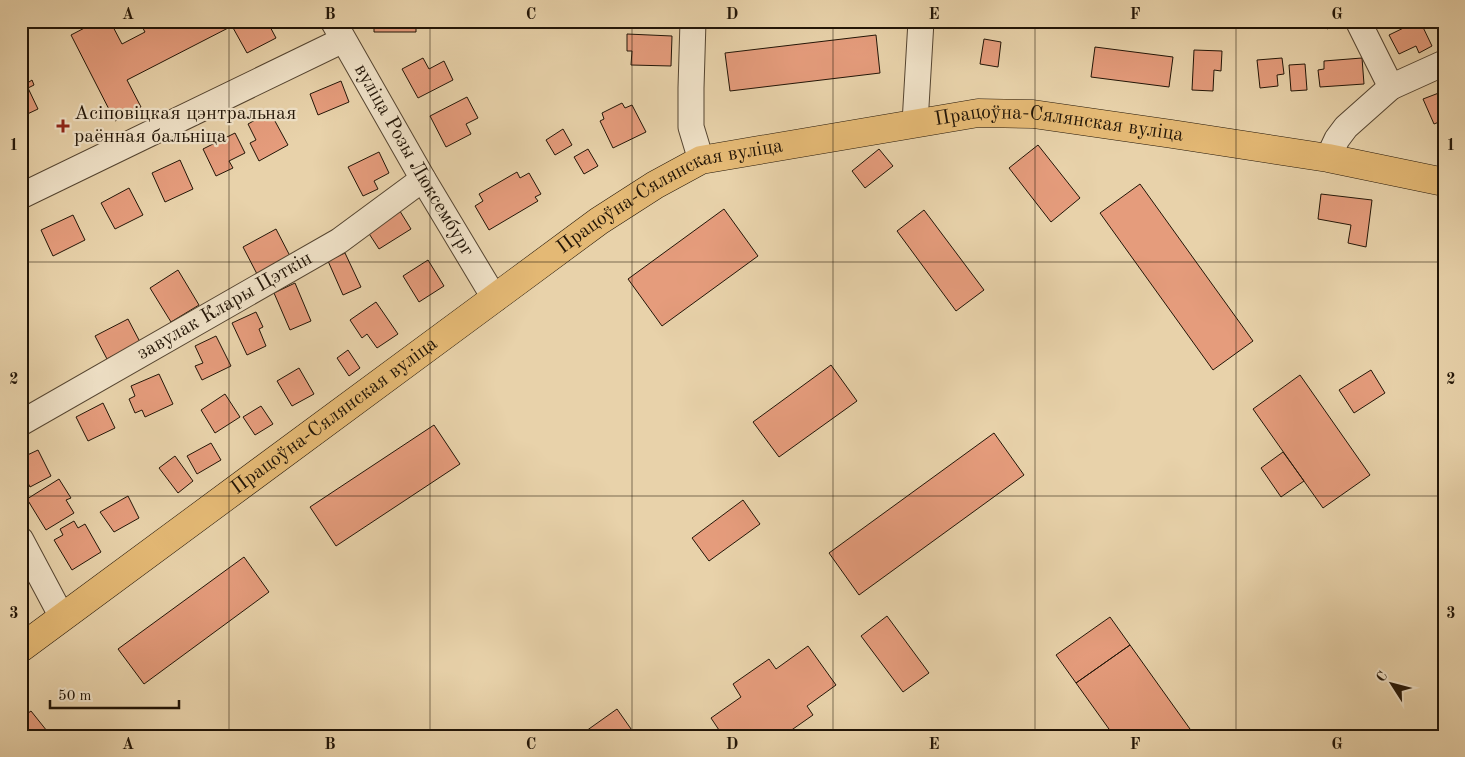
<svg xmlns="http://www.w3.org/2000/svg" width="1465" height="757" viewBox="0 0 1465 757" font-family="'Old Standard TT',serif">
<rect width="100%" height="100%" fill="#e8d2aa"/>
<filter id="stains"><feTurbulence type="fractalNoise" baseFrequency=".004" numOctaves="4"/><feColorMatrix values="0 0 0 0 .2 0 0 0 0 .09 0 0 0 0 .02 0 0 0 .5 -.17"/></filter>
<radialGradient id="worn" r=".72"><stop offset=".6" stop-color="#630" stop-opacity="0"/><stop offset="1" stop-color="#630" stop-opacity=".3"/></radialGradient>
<path fill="#e59c7c" stroke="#221507" d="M98,21H110L122,44L145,32L139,21H267L276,38L247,53L232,26L127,80L141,107L115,121L71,35Z
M374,21H416V32H374Z
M1323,21H1343L1327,29Z
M1418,21H1420L1432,46L1419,53L1416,46L1399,54L1389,35Z
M627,34L672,36L671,66L631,65L632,51H627Z
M876,35L880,73L730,91L725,53Z
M984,39L1001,42L998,67L980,64Z
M1095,47L1173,57L1169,87L1091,77Z
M1194,50L1222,51L1221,71L1214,70L1213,91L1192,90Z
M423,58L429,69L444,61L453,80L418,98L402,69Z
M1282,58L1284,74L1277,75L1278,86L1260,88L1257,60Z
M1362,58L1364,84L1320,87L1318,70L1324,69V61Z
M1305,64L1307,90L1291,91L1289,65Z
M21,67L29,82L32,80L34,85L28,88L38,109L21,117Z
M341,81L349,102L318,115L310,94Z
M1444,91V120L1434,124L1423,99Z
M467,97L478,118L466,124L471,134L446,147L430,116Z
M622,103L625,108L632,105L646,132L613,148L600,121L604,119L602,113Z
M270,112L288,145L259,161L250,143L256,140L248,124Z
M563,129L572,145L555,155L546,140Z
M235,133L245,153L229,161L233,168L216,176L203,149Z
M1038,145L1080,198L1051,222L1009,168Z
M588,149L598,166L584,174L574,157Z
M879,149L893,166L865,188L852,171Z
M379,152L389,173L374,181L378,189L363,196L348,167Z
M180,160L193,189L165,202L152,173Z
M517,172L520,178L529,173L541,194L535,197L538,201L489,230L475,206L483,201L479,194Z
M1140,184L1253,341L1213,370L1100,213Z
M129,188L143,215L115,229L101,203Z
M1321,194L1372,200L1366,247L1348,243L1351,225L1318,219Z
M398,208L411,229L379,249L366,229Z
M724,209L758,256L662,326L628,279Z
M924,210L984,290L956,311L897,231Z
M73,215L85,240L53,256L41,230Z
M276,229L290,256L257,274L243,247Z
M345,253L361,287L343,295L328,261Z
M428,260L444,286L419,302L403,276Z
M178,270L199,305L171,322L150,288Z
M295,283L311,321L290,330L274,293Z
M376,302L398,334L377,348L367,334L362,338L350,320Z
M256,312L263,327L259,329L266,346L247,355L232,323Z
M128,319L140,342L107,359L95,336Z
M216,336L231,366L202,380L195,366L203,363L195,346Z
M348,350L360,368L349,376L337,358Z
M831,365L857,401L779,457L753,422Z
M299,368L314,394L292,406L277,381Z
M1371,370L1385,393L1354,413L1339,390Z
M159,374L173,404L145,417L142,410L135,413L129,399L135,396L131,386Z
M1300,375L1370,475L1323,508L1253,409Z
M225,394L240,417L215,433L201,410Z
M103,403L115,428L88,441L76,417Z
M261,406L273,424L255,435L243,417Z
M434,425L460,464L336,546L310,507Z
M994,433L1024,475L859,595L829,553Z
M211,443L221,460L197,474L187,456Z
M38,450L51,476L30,487L21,469V458Z
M1283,452L1304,481L1281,497L1261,468Z
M175,456L193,481L178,493L159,468Z
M59,479L71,498L66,500L74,513L46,530L27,499Z
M128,496L139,518L114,532L100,512Z
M743,500L760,524L709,561L692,538Z
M74,521L78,528L85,524L101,552L72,570L54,540L63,535L60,529Z
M244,557L269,592L144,684L118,649Z
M887,616L929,673L903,692L861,636Z
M1110,617L1130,645L1076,683L1056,655Z
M1130,645L1195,736H1114L1076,683Z
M808,646L836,685L807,706L813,715L783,736H723L711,718L741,697L733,684L769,659L776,669Z
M617,709L636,736H579Z
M31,711L51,736H21V718Z"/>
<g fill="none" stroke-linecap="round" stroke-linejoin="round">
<g stroke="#544430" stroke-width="27">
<g id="minor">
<path id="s1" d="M333,21L423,179L495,299"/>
<path d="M693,21L691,88V127L701,160"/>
<path d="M1358,21L1391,87"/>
<path d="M915,123L921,21"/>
<path d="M1328,158L1337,139L1346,127L1391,87L1444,63"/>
<path d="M21,196L343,40"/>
<path id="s2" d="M21,423L339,241L423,179"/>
<path d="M21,540L62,617"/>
</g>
</g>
<g stroke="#221507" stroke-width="29">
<g id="major">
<path id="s3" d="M21,648L599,221L655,185L701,160L978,113L1033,114L1172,134L1328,158L1444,182"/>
</g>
</g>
<use href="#minor" stroke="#f0e2c8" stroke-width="25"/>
<use href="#major" stroke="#e4b975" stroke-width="28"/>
</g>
<path fill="none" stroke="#221507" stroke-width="1" stroke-opacity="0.55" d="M229,21V736M430,21V736M632,21V736M833,21V736M1035,21V736M1236,21V736M21,262H1444M21,496H1444"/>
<path fill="#8f2418" stroke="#f0e2c8" stroke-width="2" d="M60.5 118.5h5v5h5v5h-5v5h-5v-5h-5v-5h5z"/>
<g text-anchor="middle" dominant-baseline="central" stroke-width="4.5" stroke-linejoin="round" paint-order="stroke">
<g font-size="20" fill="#221507" stroke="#f0e2c8" text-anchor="start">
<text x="74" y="114">Асіповіцкая цэнтральная<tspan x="74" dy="23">раённая бальніца</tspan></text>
</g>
<g font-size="20" fill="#221507" stroke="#f0e2c8">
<text stroke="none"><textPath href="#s3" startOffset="1200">Працоўна-Сялянская вуліца</textPath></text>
<text stroke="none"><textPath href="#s1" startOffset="161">вуліца Розы Люксембург</textPath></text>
<text stroke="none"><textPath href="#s3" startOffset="795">Працоўна-Сялянская вуліца</textPath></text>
<text stroke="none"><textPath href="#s2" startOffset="235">завулак Клары Цэткін</textPath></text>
<text stroke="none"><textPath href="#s3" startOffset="390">Працоўна-Сялянская вуліца</textPath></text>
</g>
</g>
<rect width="1465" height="757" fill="none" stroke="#e8d2aa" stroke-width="55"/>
<g transform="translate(1392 684) rotate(306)" stroke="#f0e2c8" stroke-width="4" paint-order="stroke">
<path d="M0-4L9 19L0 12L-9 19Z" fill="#221507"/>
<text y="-8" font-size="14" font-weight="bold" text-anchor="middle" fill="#221507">С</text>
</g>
<path d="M50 700v8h129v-8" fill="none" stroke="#221507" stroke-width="2.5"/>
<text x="58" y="700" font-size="15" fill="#221507" stroke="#f0e2c8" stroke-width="4" paint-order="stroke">50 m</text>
<rect x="28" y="28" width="1410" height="702" fill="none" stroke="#221507" stroke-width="2"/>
<g font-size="16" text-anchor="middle" font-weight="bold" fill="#221507">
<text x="128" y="19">A</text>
<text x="330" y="19">B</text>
<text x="531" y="19">C</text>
<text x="732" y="19">D</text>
<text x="934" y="19">E</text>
<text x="1135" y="19">F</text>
<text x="1337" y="19">G</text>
<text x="14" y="150">1</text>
<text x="1451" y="150">1</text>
<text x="14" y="384">2</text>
<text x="1451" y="384">2</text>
<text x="14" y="618">3</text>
<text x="1451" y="618">3</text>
<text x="128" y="749">A</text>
<text x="330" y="749">B</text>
<text x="531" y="749">C</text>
<text x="732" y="749">D</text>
<text x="934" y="749">E</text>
<text x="1135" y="749">F</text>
<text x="1337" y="749">G</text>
</g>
<rect width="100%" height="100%" filter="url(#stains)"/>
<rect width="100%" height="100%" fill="url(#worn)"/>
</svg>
